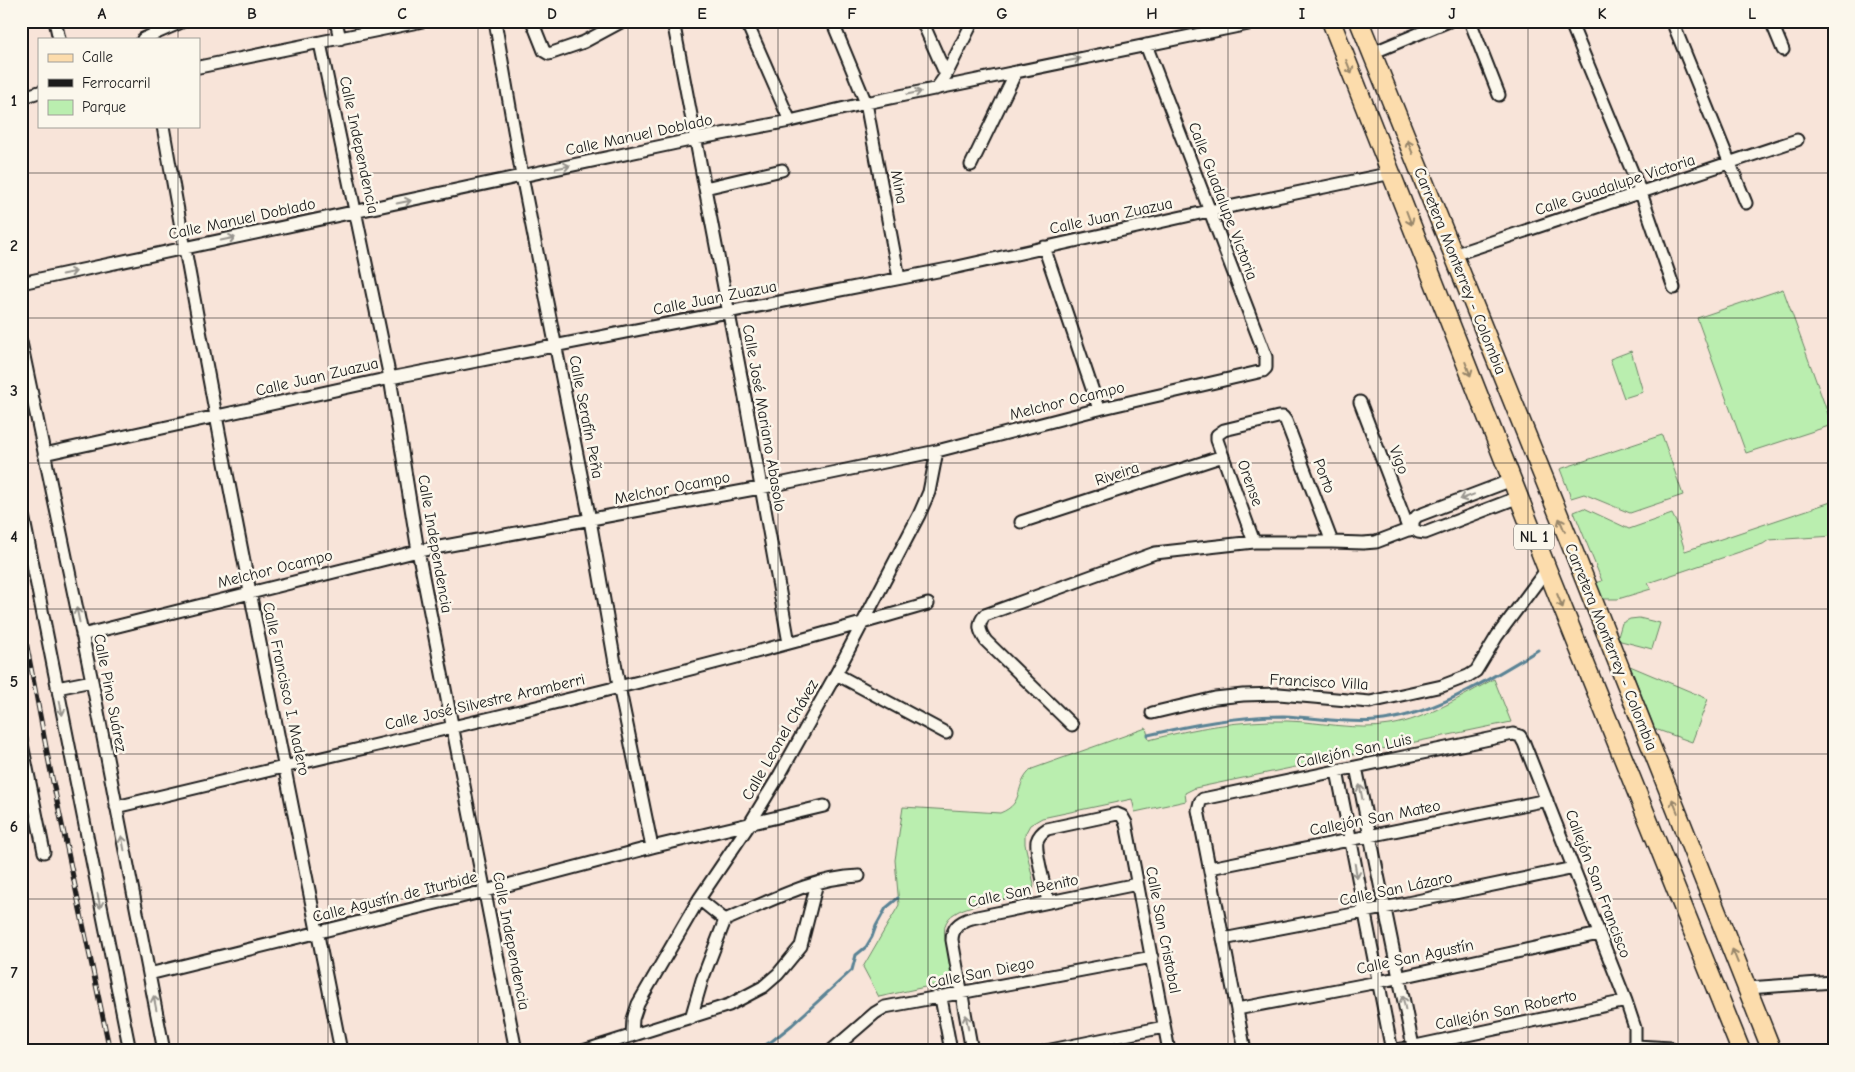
<svg xmlns="http://www.w3.org/2000/svg" width="1855" height="1072" viewBox="0 0 1855 1072" font-family="'Comic Neue',sans-serif">
<rect width="100%" height="100%" fill="#f8e4d9"/>
<filter id="ink" filterUnits="userSpaceOnUse"><feTurbulence type="fractalNoise" baseFrequency=".02" numOctaves="2"/><feDisplacementMap in="SourceGraphic" scale="10" xChannelSelector="R" yChannelSelector="G"/><feConvolveMatrix kernelMatrix="1 2 1 2 8 2 1 2 1" color-interpolation-filters="sRGB"/></filter>
<g filter="url(#ink)">
<path fill="#baeeaf" stroke="#6b8566" d="M1783,289L1832,425L1746,453L1697,318Z
M1631,351L1643,392L1624,398L1610,359Z
M1662,435L1683,495L1630,513L1584,494L1571,498L1560,469Z
M1834,501V536L1769,540L1763,544L1648,583L1651,589L1618,599H1601L1594,583L1602,581L1574,512L1584,508L1629,529L1672,514L1676,522L1685,551Z
M1639,618L1660,623L1652,649L1617,640L1622,623L1630,619Z
M1630,666L1708,699L1692,742L1655,729Z
M1494,679L1511,722L1195,788L1185,793L1186,801L1135,812L1132,799L1042,818L1030,825L1025,834V844L1034,884L1033,890L1024,895C1007,899 971,904 957,912C926,928 964,965 948,982L879,997L863,967L899,905L895,860L903,807L1000,813C1026,803 1013,785 1032,769L1146,728L1149,740C1195,728 1240,720 1288,721C1322,722 1356,731 1390,725C1427,719 1462,696 1494,679Z"/>
<g fill="none" stroke-linecap="round" stroke-linejoin="round">
<path stroke="#5a8395" stroke-width="3" d="M1148,735C1192,725 1237,716 1283,716C1314,717 1345,724 1375,721C1432,716 1490,679 1538,650
M755,1051L772,1041L792,1025L852,970L856,955L866,947L872,937L876,926L886,908L898,898"/>
<g stroke="#1c1c1c" stroke-width="15">
<path id="minor" d="M55,21L59,39
M336,21L340,39
M495,21L522,176L590,520L619,686L652,847
M532,21L544,51L549,54L584,42L623,21
M673,21L744,392L789,643
M746,21L790,121
M832,21L866,103L899,278
M922,21L946,75
M1470,21L1499,95
M1570,21L1641,193L1674,288
M1672,21L1746,203
M1771,21L1783,50
M143,39L184,21
M320,43L390,378L418,551L516,1051
M1372,53L1449,21
M199,67L423,21
M936,89L946,75L973,21
M21,98L39,92
M163,126C217,435 280,743 341,1051
M971,165L1016,72
M705,188L782,170
M1044,247L1099,409
M1453,255L1797,140
M21,283L695,139L790,121L866,103L1263,21
M21,342L92,681L164,1051
M1360,402L1409,530
M44,454L390,378L953,268L1209,211L1392,173
M21,505L130,1051
M1021,522L1223,456
M1413,528V521L1417,516L1512,480
M1413,528L1418,532L1425,533L1519,497
M1254,542L1217,440V435L1224,430L1278,417H1283L1286,421L1332,542
M82,635L418,551L760,488L937,451L1099,409L1263,371L1266,368V357L1146,45
M836,674L946,733
M57,688L92,681
M1152,713L1215,698L1243,695L1279,694L1370,702L1442,686L1468,676L1476,671L1497,636L1547,569
M1072,725L986,641C979,631 977,624 985,615L1155,553L1254,542H1332L1363,543L1376,542L1413,528
M21,739L44,852
M1356,767L1414,1051
M1337,771L1392,1051
M116,807C387,741 660,683 928,604
M1210,868L1547,800
M1048,901C1045,888 1035,852 1037,841C1039,835 1042,832 1047,829L1117,814L1122,816L1126,823L1169,1051
M725,920C769,902 810,878 859,876
M1223,939L1364,912L1574,868
M149,974L485,891L652,847L824,806
M1748,988L1834,982
M941,998L951,1051
M1237,1009L1378,982L1599,934
M691,1018L702,980L725,920L699,899
M632,1036L633,1019L638,1004L699,899L749,825L780,774L836,674L919,515L929,492L937,451
M1636,1046L1671,1048
M583,1051L729,1005L763,987L778,974L801,946L817,883
M831,1051L875,1013L885,1007L1152,957
M972,1051L952,940C952,927 961,921 972,918L1137,884
M1046,1051L1164,1027
M1245,1051L1198,810L1200,802L1203,799L1513,734L1520,736L1524,743L1626,1001L1635,1028V1051
M1392,1051L1626,1001"/>
</g>
<g stroke="#1c1c1c" stroke-width="21">
<path id="primary" d="M1331,21L1547,569L1741,1051
M1359,21L1573,550L1772,1051"/>
</g>
<use href="#minor" stroke="#fbf7ec" stroke-width="11"/>
<use href="#primary" stroke="#fcdcac" stroke-width="18"/>
<g stroke="#1c1c1c" stroke-width="5">
<path id="rail" d="M21,615L50,768L110,1051"/>
</g>
<use href="#rail" stroke="#fbf7ec" stroke-width="3" stroke-dasharray="9" stroke-linecap="butt"/>
</g>
<defs><path id="oneway-shaft" d="M-6 0H5M1.5-3L5.5 0L1.5 3" fill="none" stroke-width="1.6" stroke-linecap="round" stroke-linejoin="round" transform="scale(1.25)"/></defs>
<g stroke="#97948e">
<use href="#oneway-shaft" transform="translate(1073 60) rotate(-12)"/>
<use href="#oneway-shaft" transform="translate(914 93) rotate(-11)"/>
<use href="#oneway-shaft" transform="translate(563 167) rotate(-12)"/>
<use href="#oneway-shaft" transform="translate(404 202) rotate(-12)"/>
<use href="#oneway-shaft" transform="translate(228 239) rotate(-12)"/>
<use href="#oneway-shaft" transform="translate(69 273) rotate(-12)"/>
<use href="#oneway-shaft" transform="translate(1467 497) rotate(159)"/>
<use href="#oneway-shaft" transform="translate(78 615) rotate(-102)"/>
<use href="#oneway-shaft" transform="translate(61 708) rotate(79)"/>
<use href="#oneway-shaft" transform="translate(1361 792) rotate(-101)"/>
<use href="#oneway-shaft" transform="translate(123 843) rotate(-101)"/>
<use href="#oneway-shaft" transform="translate(1356 871) rotate(80)"/>
<use href="#oneway-shaft" transform="translate(99 901) rotate(79)"/>
<use href="#oneway-shaft" transform="translate(155 1003) rotate(-101)"/>
<use href="#oneway-shaft" transform="translate(1404 1003) rotate(-102)"/>
<use href="#oneway-shaft" transform="translate(967 1022) rotate(-100)"/>
</g>
<g stroke="#97866b">
<use href="#oneway-shaft" transform="translate(1349 67) rotate(68)"/>
<use href="#oneway-shaft" transform="translate(1410 147) rotate(-112)"/>
<use href="#oneway-shaft" transform="translate(1409 218) rotate(69)"/>
<use href="#oneway-shaft" transform="translate(1468 369) rotate(69)"/>
<use href="#oneway-shaft" transform="translate(1562 525) rotate(-113)"/>
<use href="#oneway-shaft" transform="translate(1560 601) rotate(68)"/>
<use href="#oneway-shaft" transform="translate(1675 806) rotate(-112)"/>
<use href="#oneway-shaft" transform="translate(1735 956) rotate(-112)"/>
</g>
</g>
<path fill="none" stroke="#1c1c1c" stroke-width="1" stroke-opacity="0.55" d="M178,21V39M328,21V1051M478,21V1051M628,21V1051M778,21V1051M928,21V1051M1078,21V1051M1228,21V1051M1378,21V1051M1528,21V1051M1678,21V1051M178,126V1051M21,173H1834M21,318H1834M21,463H1834M21,609H1834M21,754H1834M21,899H1834"/>
<g text-anchor="middle" dominant-baseline="central" stroke-width="5" stroke-linejoin="round" paint-order="stroke">
<rect fill="#fbf7ec" stroke="#5f5e5a" stroke-width="1" x="1514" y="524.5" width="40" height="25" rx="4"/>
<g font-size="15" font-weight="bold" fill="#1c1c1c">
<text x="1534" y="537">NL 1</text>
</g>
<g font-size="16" fill="#1c1c1c" stroke="#fbf7ec">
<text transform="translate(639 135) rotate(-12)">Calle Manuel Doblado</text>
<text transform="translate(359 145) rotate(78)">Calle Independencia</text>
<text transform="translate(1615 185) rotate(-18)">Calle Guadalupe Victoria</text>
<text transform="translate(899 187) rotate(79)">Mina</text>
<text transform="translate(1223 201) rotate(69)">Calle Guadalupe Victoria</text>
<text transform="translate(1111 216) rotate(-12)">Calle Juan Zuazua</text>
<text transform="translate(242 219) rotate(-12)">Calle Manuel Doblado</text>
<text transform="translate(1460 271) rotate(68)">Carretera Monterrey - Colombia</text>
<text transform="translate(715 298) rotate(-11)">Calle Juan Zuazua</text>
<text transform="translate(317 377) rotate(-13)">Calle Juan Zuazua</text>
<text transform="translate(1067 401) rotate(-14)">Melchor Ocampo</text>
<text transform="translate(586 417) rotate(79)">Calle Serafín Peña</text>
<text transform="translate(764 418) rotate(80)">Calle José Mariano Abasolo</text>
<text transform="translate(1399 460) rotate(69)">Vigo</text>
<text transform="translate(1117 474) rotate(-18)">Riveira</text>
<text transform="translate(1324 476) rotate(69)">Porto</text>
<text transform="translate(1250 483) rotate(70)">Orense</text>
<text transform="translate(672 488) rotate(-11)">Melchor Ocampo</text>
<text transform="translate(435 544) rotate(80)">Calle Independencia</text>
<text transform="translate(275 569) rotate(-14)">Melchor Ocampo</text>
<text transform="translate(1611 647) rotate(68)">Carretera Monterrey - Colombia</text>
<text transform="translate(1319 682) rotate(3)">Francisco Villa</text>
<text transform="translate(286 689) rotate(78)">Calle Francisco I. Madero</text>
<text transform="translate(110 693) rotate(79)">Calle Pino Suárez</text>
<text transform="translate(485 702) rotate(-13)">Calle José Silvestre Aramberri</text>
<text transform="translate(780 740) rotate(-60)">Calle Leonel Chávez</text>
<text transform="translate(1354 751) rotate(-12)">Callejón San Luis</text>
<text transform="translate(1375 818) rotate(-11)">Callejón San Mateo</text>
<text transform="translate(1598 884) rotate(69)">Callejón San Francisco</text>
<text transform="translate(1396 889) rotate(-12)">Calle San Lázaro</text>
<text transform="translate(1023 891) rotate(-12)">Calle San Benito</text>
<text transform="translate(395 897) rotate(-14)">Calle Agustín de Iturbide</text>
<text transform="translate(1163 930) rotate(79)">Calle San Cristobal</text>
<text transform="translate(511 941) rotate(79)">Calle Independencia</text>
<text transform="translate(1415 957) rotate(-12)">Calle San Agustín</text>
<text transform="translate(981 973) rotate(-11)">Calle San Diego</text>
<text transform="translate(1506 1010) rotate(-12)">Callejón San Roberto</text>
</g>
</g>
<rect width="1855" height="1072" fill="none" stroke="#fbf7ec" stroke-width="55"/>
<rect x="38" y="38" width="162" height="90" fill="#fbf7ec" stroke="#a29f99"/>
<rect x="48" y="54" width="25" height="8" fill="#fcdcac" stroke="#a29f99"/>
<text x="82" y="62" font-size="15" fill="#1c1c1c">Calle</text>
<rect x="48" y="79" width="25" height="8" fill="#1c1c1c" stroke="#a29f99"/>
<text x="82" y="88" font-size="15" fill="#1c1c1c">Ferrocarril</text>
<rect x="48" y="100" width="25" height="15" fill="#baeeaf" stroke="#a29f99"/>
<text x="82" y="112" font-size="15" fill="#1c1c1c">Parque</text>
<rect x="28" y="28" width="1800" height="1016" fill="none" stroke="#1c1c1c" stroke-width="2"/>
<g font-size="16" text-anchor="middle" font-weight="bold" fill="#1c1c1c">
<text x="102" y="19">A</text>
<text x="252" y="19">B</text>
<text x="402" y="19">C</text>
<text x="552" y="19">D</text>
<text x="702" y="19">E</text>
<text x="852" y="19">F</text>
<text x="1002" y="19">G</text>
<text x="1152" y="19">H</text>
<text x="1302" y="19">I</text>
<text x="1452" y="19">J</text>
<text x="1602" y="19">K</text>
<text x="1752" y="19">L</text>
<text x="14" y="106">1</text>
<text x="14" y="251">2</text>
<text x="14" y="396">3</text>
<text x="14" y="542">4</text>
<text x="14" y="687">5</text>
<text x="14" y="832">6</text>
<text x="14" y="978">7</text>
</g>
</svg>
